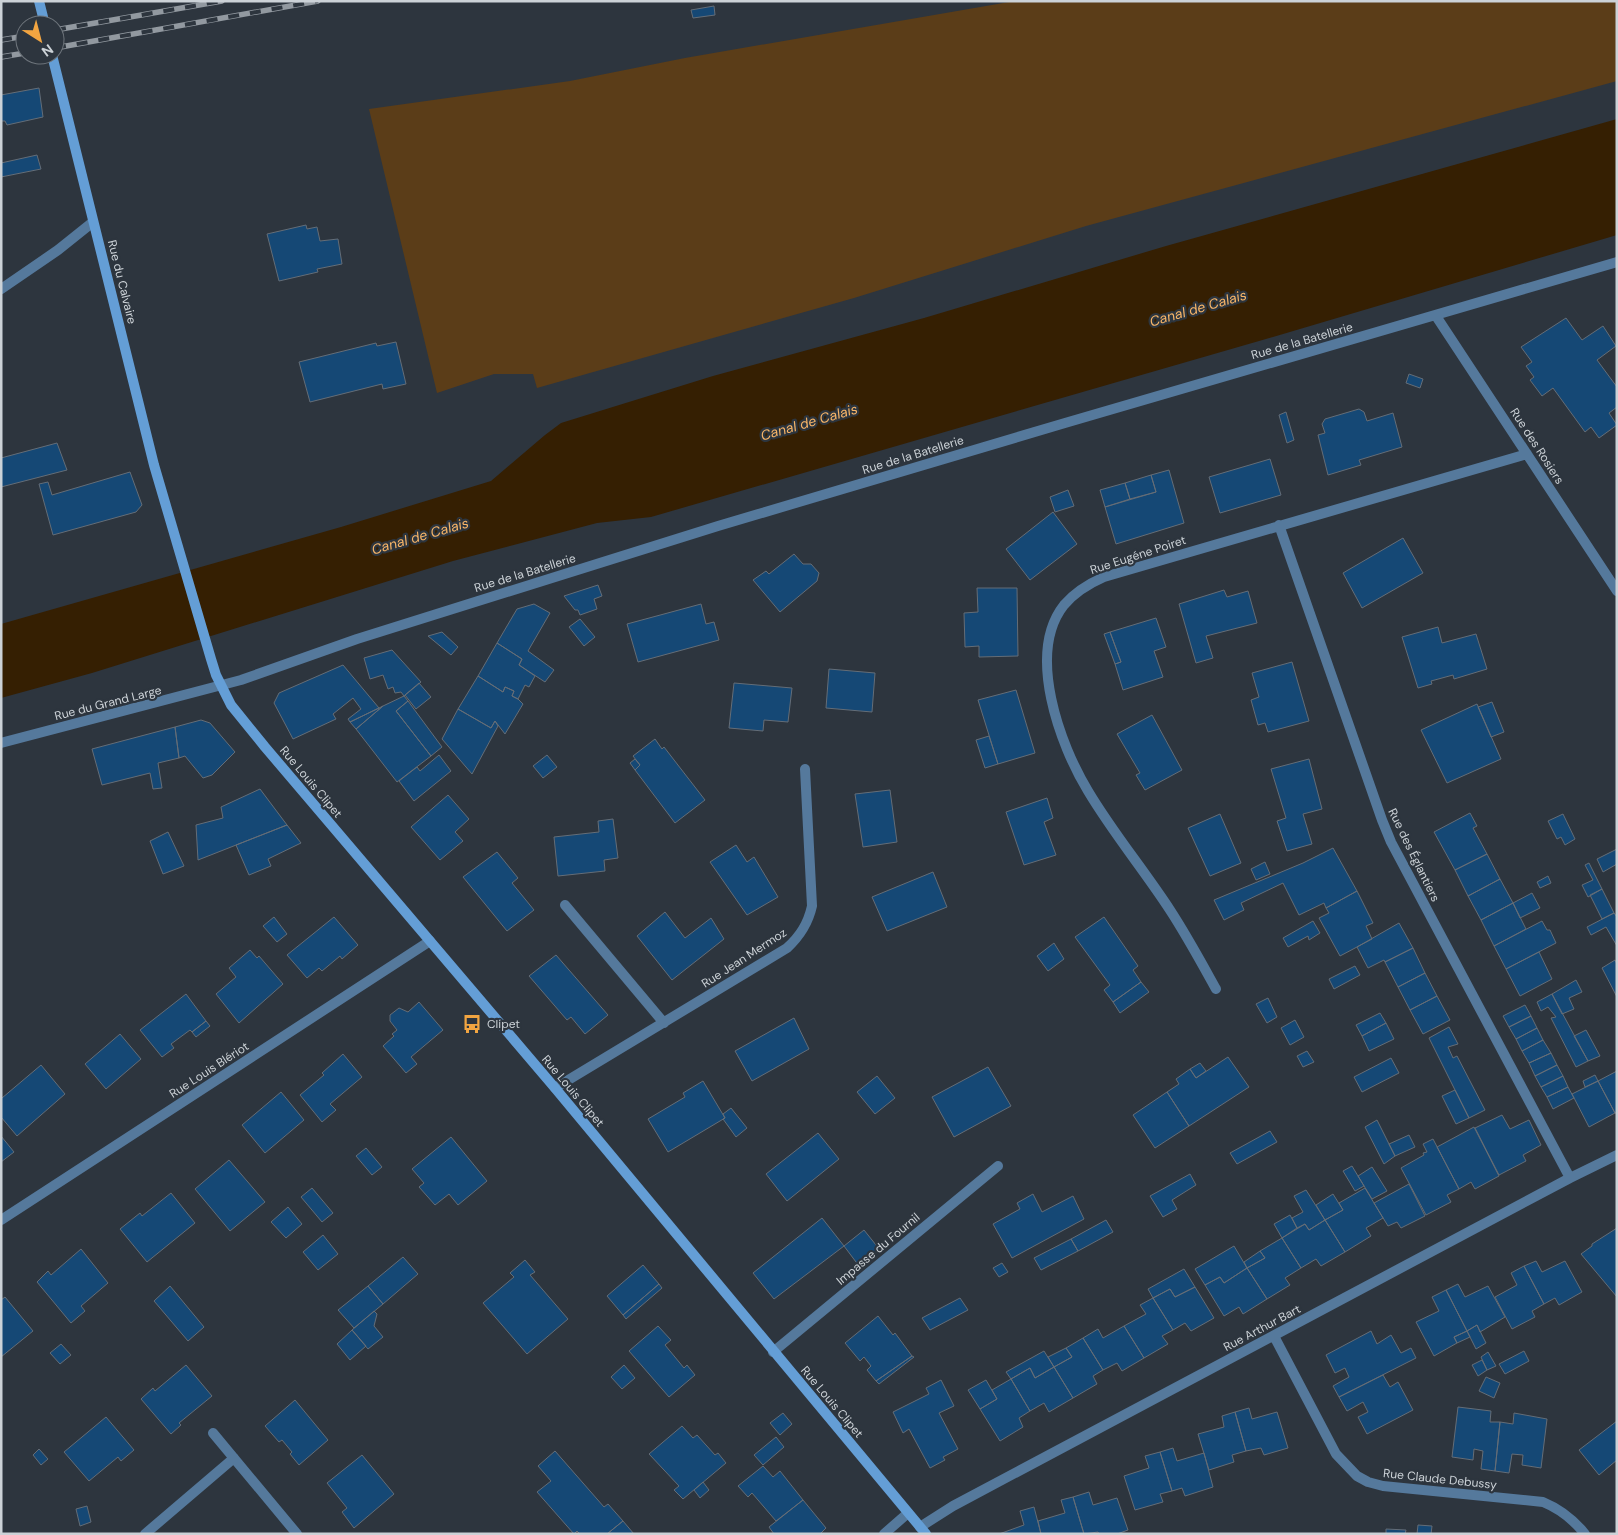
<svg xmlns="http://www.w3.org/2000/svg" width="1618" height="1535" viewBox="0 0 1618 1535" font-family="'DM Sans',sans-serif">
<rect width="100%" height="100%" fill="#2d353e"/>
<path fill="#5b3d18" d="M1015,1H1617V81L1086,226L854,298L537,388L533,374H494L437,393L369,109L570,81L685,58Z"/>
<path fill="#351f02" d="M1617,119V235L1273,337L651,517L597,523L453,561L92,673L1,698V624L341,527L491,481L545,435L561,423L713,376L924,318L1166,246Z"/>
<path fill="#154875" stroke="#646d77" d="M714,6L715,15L693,18L691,10Z
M39,88L43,117L7,125L5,121H1V95Z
M37,155L41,169L1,177V163Z
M306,225L307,229L317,227L320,241L338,239L342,264L317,269L318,272L279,281L267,234Z
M1566,318L1582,340L1603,326L1616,346L1597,360L1617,387V407L1609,413L1617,425L1599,438L1591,427L1585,432L1553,388L1542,396L1530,380L1534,377L1526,366L1532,362L1521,347Z
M396,342L406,384L383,389L382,384L310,402L299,362L376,343L377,346Z
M1409,374L1423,379L1420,388L1406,383Z
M1359,409L1364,412L1367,421L1393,413L1402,447L1359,460L1361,465L1328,475L1318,435L1325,433L1322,424L1325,419Z
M1286,412L1294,440L1287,443L1279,415Z
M57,443L67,470L1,487V458Z
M1270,459L1281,495L1220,513L1209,477Z
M1169,470L1184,523L1116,544L1105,507L1156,492L1151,475Z
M130,472L142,505L136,512L53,535L39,484L48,482L52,495Z
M1151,475L1156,492L1130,499L1125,483Z
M1125,483L1130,499L1105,507L1100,490Z
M1068,490L1074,506L1055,512L1050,497Z
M1053,512L1077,544L1030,580L1006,549Z
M1403,538L1423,573L1362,608L1343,573Z
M794,554L803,564H811L819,573L817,581L780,612L753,580L766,571L769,574Z
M598,585L602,596L594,599L597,609L580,615L578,610H575L564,596Z
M977,588H1017L1018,656L979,657V646L965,647L964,613L978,612Z
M1224,590L1227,597L1248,591L1257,623L1206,636L1213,658L1196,663L1179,604Z
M534,604L550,613L528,651L554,670L545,682L519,665L522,659L497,643L517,609Z
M701,604L706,624L714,622L719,640L638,662L627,624Z
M1156,618L1166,647L1154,651L1163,677L1123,690L1115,664L1121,662L1110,632Z
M580,619L595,637L584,646L569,627Z
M1438,627L1442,643L1476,634L1487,669L1454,679L1453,675L1431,681L1432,684L1418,688L1402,637Z
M442,632L458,647L451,655L428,636Z
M1110,632L1121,662L1115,664L1104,634Z
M497,643L522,659L519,665L535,676L529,687L525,685L518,699L512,696L514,691L505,687L503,692L478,676Z
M392,650L421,682L404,696L401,692L395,693L393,687L388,689L383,675L370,679L364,658Z
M1292,662L1309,721L1268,732L1265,723L1258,725L1251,700L1259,697L1252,673Z
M343,665L379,708L350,722L348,719L361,709L353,698L333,714L336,719L293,739L274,703L279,693Z
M829,669L875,673L872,712L826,708Z
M478,676L503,692L505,687L514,691L512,696L518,699L523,704L505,734L495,721L491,728L458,709Z
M419,683L431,697L416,709L405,695Z
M734,683L792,688L788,722L764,720L763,731L729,728Z
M1016,690L1035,753L998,764L978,700Z
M404,696L408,701L396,711L431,756L397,782L356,729L383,706Z
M408,701L442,747L431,756L396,711Z
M1492,702L1504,732L1491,737L1478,707Z
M1477,704L1501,759L1447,783L1421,730Z
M383,706L356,729L350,722L379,708Z
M458,709L491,728L495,721L498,726L472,774L442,739Z
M1152,715L1182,770L1145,790L1136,775L1140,773L1117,734Z
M201,720L210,723L235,752L212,775L203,778L185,756L179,758L175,727Z
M175,727L179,758L158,763L162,788L153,789L150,773L102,785L92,749Z
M989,736L998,764L985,768L976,740Z
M655,739L662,749L664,747L705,800L675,823L635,770L640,765L633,756Z
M439,755L451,771L414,801L399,781L417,767L420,771Z
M547,755L557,767L543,778L533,766Z
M635,759L640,765L635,770L630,763Z
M1309,759L1322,809L1303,814L1312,844L1287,851L1277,821L1286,818L1271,769Z
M260,789L287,825L198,860L196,825L223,818L221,807Z
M890,790L897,842L863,847L855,794Z
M448,795L469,819L455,832L463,841L440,860L411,827Z
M1047,798L1053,818L1044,822L1056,855L1024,865L1006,812Z
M1470,813L1477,826L1473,828L1487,854L1455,870L1434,832Z
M1220,814L1241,863L1210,876L1188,828Z
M1563,814L1575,839L1565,845L1561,837L1557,839L1548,821Z
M613,819L618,858L604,860L605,871L558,876L554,837L599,832L598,821Z
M287,825L301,843L268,859L271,866L249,875L236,845Z
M168,832L184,866L163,874L150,841Z
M736,845L747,862L754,857L778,897L747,915L710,862Z
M1333,848L1357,891L1326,908L1324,903L1299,915L1283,883L1241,903L1244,910L1224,920L1214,900L1303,863Z
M1617,849V864L1603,872L1597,859Z
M497,852L518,878L512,883L534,910L507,931L463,877Z
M1487,854L1500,879L1468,896L1455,870Z
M1265,862L1270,874L1256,880L1251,869Z
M1589,863L1602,889L1588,897L1582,885L1593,880L1585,865Z
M933,872L947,907L887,931L872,897Z
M1548,876L1551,883L1540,888L1537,882Z
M1500,879L1513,903L1481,920L1468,896Z
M1602,889L1614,913L1602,919L1590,895Z
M1357,891L1373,923L1366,926L1372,939L1340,956L1319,918L1329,913L1326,908Z
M1532,893L1540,908L1520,918L1513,903Z
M1513,903L1526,929L1494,946L1481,920Z
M665,912L685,938L711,918L724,939L672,980L637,936Z
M1614,913L1617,917V946L1606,927L1591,935L1587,927Z
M274,917L287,934L277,942L263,926Z
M334,917L358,945L342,959L340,956L322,971L319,968L307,978L287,955Z
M1104,917L1138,966L1133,970L1141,982L1113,1002L1104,990L1110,985L1075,937Z
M1313,921L1320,933L1309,940L1308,936L1288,947L1283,938Z
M1542,921L1547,930H1550L1556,943L1506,969L1494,946Z
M1399,923L1413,948L1385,962L1384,960L1368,968L1357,947Z
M1054,943L1064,959L1048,971L1037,956Z
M1413,948L1425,973L1398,987L1385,962Z
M250,950L257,958L259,956L283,984L239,1023L216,994L236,977L229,968Z
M1539,952L1552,979L1520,996L1506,969Z
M556,955L608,1015L585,1034L571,1017L567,1020L529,976Z
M1615,960L1617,964V997L1602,968Z
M1355,966L1360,975L1334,989L1329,979Z
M1425,973L1437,996L1410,1010L1398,987Z
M1576,980L1582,992L1569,998L1574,1009L1562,1014L1552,994Z
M1141,982L1149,992L1120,1013L1113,1002Z
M186,994L206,1021L192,1032L190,1030L171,1044L174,1048L162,1057L140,1030Z
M1552,994L1588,1061L1576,1067L1551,1018L1556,1017L1548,1007L1541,1011L1537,1002Z
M1437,996L1450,1020L1423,1034L1410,1010Z
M1268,998L1277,1017L1267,1023L1256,1004Z
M419,1002L443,1030L411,1057L417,1064L406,1073L383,1046L394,1036L392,1034L397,1030L390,1021V1015L399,1008L408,1012Z
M1525,1005L1531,1016L1509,1027L1503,1016Z
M1380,1013L1386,1023L1362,1036L1356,1025Z
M1531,1016L1537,1028L1516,1039L1509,1027Z
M794,1018L809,1049L752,1081L735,1051Z
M1295,1020L1304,1037L1290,1045L1281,1028Z
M206,1021L210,1026L196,1037L192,1032Z
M1386,1023L1394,1039L1369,1051L1362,1036Z
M1449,1027L1458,1044L1448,1047L1453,1058L1457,1056L1485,1110L1469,1118L1429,1038Z
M1537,1028L1543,1040L1522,1051L1516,1039Z
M1586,1030L1600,1056L1588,1061L1574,1036Z
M120,1034L141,1059L106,1089L85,1064Z
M1543,1040L1551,1053L1529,1063L1522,1051Z
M1307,1051L1314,1062L1303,1067L1297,1056Z
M1551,1053L1557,1065L1535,1076L1529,1063Z
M343,1054L362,1077L330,1104L336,1110L322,1122L300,1095L324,1075L322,1073Z
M1228,1057L1249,1087L1189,1126L1167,1092L1179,1084L1176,1079L1190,1069L1196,1078Z
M1391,1058L1399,1073L1362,1092L1354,1077Z
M1200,1063L1206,1071L1196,1078L1190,1069Z
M41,1065L65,1094L17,1136L1,1117V1097L2,1098Z
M1557,1065L1563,1076L1541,1087L1535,1076Z
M988,1067L1011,1106L954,1137L932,1097Z
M1617,1071V1113H1615L1598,1081Z
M1595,1075L1598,1081L1585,1087L1583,1081Z
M877,1076L895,1098L875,1114L857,1092Z
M1563,1076L1568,1087L1547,1097L1541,1087Z
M703,1081L725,1118L668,1152L648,1119L685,1097L683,1093Z
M1598,1081L1615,1113L1589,1127L1572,1094Z
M1568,1087L1574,1098L1553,1109L1547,1097Z
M1455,1090L1469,1118L1456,1124L1442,1096Z
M281,1092L304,1120L265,1153L242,1125Z
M1167,1092L1189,1126L1155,1148L1133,1115Z
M731,1108L747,1128L736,1137L723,1119L725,1118L723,1114Z
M1502,1115L1510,1129L1529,1120L1541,1145L1523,1155L1526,1161L1499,1175L1475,1128Z
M1377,1120L1395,1156L1384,1164L1365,1127Z
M1474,1127L1499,1176L1475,1189L1471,1182L1459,1189L1437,1147Z
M1270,1131L1277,1142L1237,1164L1230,1153Z
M818,1133L839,1159L787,1201L766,1174Z
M1409,1135L1415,1147L1395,1156L1389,1144Z
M1,1136L14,1152L1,1162Z
M451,1137L487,1181L458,1205L449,1194L435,1205L419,1187L424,1183L412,1169Z
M1433,1139L1459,1189L1447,1195L1451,1202L1426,1215L1401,1168L1424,1155L1423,1153L1427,1152L1423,1144Z
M366,1148L382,1167L372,1175L356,1156Z
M229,1160L265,1202L230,1231L195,1189Z
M1352,1166L1364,1186L1355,1191L1343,1171Z
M1372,1167L1387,1191L1372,1199L1358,1176Z
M1190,1174L1196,1185L1172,1200L1177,1209L1163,1217L1150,1196Z
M1409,1184L1425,1216L1401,1228L1397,1222L1388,1226L1374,1203Z
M312,1188L333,1213L322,1222L301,1197Z
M1365,1188L1383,1218L1366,1228L1371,1236L1345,1252L1325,1220L1343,1210L1339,1203Z
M1306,1190L1325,1220L1309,1230L1305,1224L1297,1228L1292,1218L1303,1212L1294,1196Z
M171,1193L195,1223L147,1262L120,1229L140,1213L142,1216Z
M1033,1194L1042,1212L1073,1196L1084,1219L1012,1258L993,1224L1020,1209L1017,1203Z
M1333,1194L1343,1210L1325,1220L1316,1205Z
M288,1207L302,1224L286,1238L271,1222Z
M1290,1215L1297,1228L1282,1238L1274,1224Z
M822,1218L844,1246L774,1299L753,1273Z
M1106,1220L1113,1232L1078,1251L1071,1239Z
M1325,1220L1345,1252L1321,1266L1316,1259L1301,1268L1282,1238L1305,1224L1309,1230Z
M1617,1228V1297L1581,1254L1592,1246V1244Z
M864,1230L880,1250L859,1266L844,1246Z
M323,1235L338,1254L318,1270L303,1252Z
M1282,1238L1301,1268L1285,1278L1290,1285L1267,1299L1247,1268L1265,1258L1260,1251Z
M1071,1239L1078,1251L1041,1270L1034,1258Z
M1234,1246L1247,1268L1224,1283L1220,1277L1205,1285L1195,1269Z
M81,1249L108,1283L81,1306L85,1311L71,1323L37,1282L48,1271L51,1275Z
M1260,1251L1265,1258L1247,1268L1244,1262Z
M403,1257L418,1274L383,1304L368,1286Z
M525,1260L535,1272L530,1275L568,1319L527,1354L483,1303L514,1277L510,1273Z
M1536,1261L1542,1272L1565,1261L1582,1292L1559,1305L1555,1298L1544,1304L1524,1266Z
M1002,1263L1008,1272L999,1277L993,1268Z
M643,1265L659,1284L623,1315L607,1296Z
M1524,1266L1544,1304L1532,1311L1535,1317L1512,1329L1495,1297L1517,1285L1511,1273Z
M1247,1268L1267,1299L1243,1314L1239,1307L1224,1316L1205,1285L1220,1277L1224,1283Z
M1184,1269L1195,1287L1175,1297L1170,1289L1153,1298L1148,1289Z
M659,1284L662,1288L626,1319L623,1315Z
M1458,1284L1465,1297L1488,1286L1505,1317L1480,1332L1477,1325L1467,1331L1446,1290Z
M170,1286L204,1327L188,1341L154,1301Z
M368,1286L383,1304L354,1328L338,1310Z
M1195,1287L1214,1318L1191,1331L1185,1323L1173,1330L1153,1298L1170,1289L1175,1297Z
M1446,1290L1467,1331L1454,1337L1457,1343L1434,1356L1416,1322L1439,1311L1432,1297Z
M5,1297L33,1331L1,1357V1300Z
M960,1298L968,1310L930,1330L922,1318Z
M1153,1298L1173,1330L1162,1336L1168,1344L1144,1358L1124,1326L1146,1314L1140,1305Z
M374,1311L377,1314L374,1326L383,1337L368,1349L352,1330Z
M878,1316L893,1335L895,1333L912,1356L876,1381L867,1370L871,1366L864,1357L860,1361L845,1343Z
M1477,1325L1486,1343L1476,1349L1467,1331Z
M658,1326L671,1340L665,1345L684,1368L687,1365L695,1375L669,1397L629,1351Z
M1124,1326L1144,1358L1122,1371L1117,1363L1103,1370L1083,1338L1098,1329L1103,1338Z
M352,1330L366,1346L350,1360L337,1344Z
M1371,1331L1377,1344L1391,1335L1401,1353L1411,1348L1416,1358L1339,1397L1333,1386L1349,1377L1345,1368L1335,1373L1326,1355Z
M1467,1331L1470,1337L1457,1343L1454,1337Z
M1083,1338L1103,1370L1093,1376L1097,1384L1073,1398L1054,1367L1072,1357L1066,1348Z
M61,1344L71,1355L60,1364L50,1353Z
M1066,1348L1072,1357L1054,1367L1048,1357Z
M1044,1351L1054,1367L1035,1378L1030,1368L1011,1379L1006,1372Z
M1524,1351L1529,1361L1505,1374L1499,1364Z
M1488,1352L1496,1366L1487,1370L1481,1357Z
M912,1356L914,1357L879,1384L876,1381Z
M1482,1360L1487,1370L1478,1376L1472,1365Z
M186,1365L212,1396L179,1423L181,1425L171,1434L141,1399L153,1388L155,1391Z
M624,1365L635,1378L622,1389L611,1377Z
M1054,1367L1073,1398L1049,1412L1044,1403L1030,1411L1011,1379L1030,1368L1035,1378Z
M1383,1375L1390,1387L1398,1382L1413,1410L1367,1434L1358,1417L1368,1412L1363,1402L1347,1411L1339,1397Z
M1486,1377L1500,1383L1494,1398L1479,1391Z
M1011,1379L1030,1411L1019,1418L1023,1427L1000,1441L980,1409L997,1399L992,1390Z
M941,1380L954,1406L939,1413L958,1449L943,1457L945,1460L930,1468L909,1429L903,1433L893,1412L929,1394L926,1388Z
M986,1380L997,1399L980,1409L968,1390Z
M295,1400L328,1440L299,1465L290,1454L292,1452L282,1440L279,1442L265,1426Z
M1458,1407L1491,1411L1490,1422H1500L1495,1471L1481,1469L1483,1451L1474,1449L1473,1460L1452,1457Z
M1249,1408L1252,1419L1277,1412L1288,1448L1264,1455L1261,1448L1246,1451L1235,1412Z
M1235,1412L1246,1451L1232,1455L1234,1462L1209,1470L1198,1434L1224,1427L1222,1416Z
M783,1413L792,1424L780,1435L770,1423Z
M1514,1413L1547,1419L1541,1468L1522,1465L1523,1455L1512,1454L1509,1473L1495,1471L1500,1422L1513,1424Z
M106,1417L134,1450L121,1461L118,1457L89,1481L64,1452Z
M1617,1421V1460L1599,1475L1579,1450Z
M682,1426L693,1438L697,1435L715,1455L718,1453L726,1463L683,1499L674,1490L679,1486L649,1454Z
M776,1437L784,1447L763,1465L754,1455Z
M1173,1448L1177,1461L1204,1453L1213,1487L1185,1496L1182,1488L1172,1491L1160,1452Z
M39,1449L48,1459L41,1465L33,1455Z
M555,1451L604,1507L608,1504L623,1521L607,1534H580L577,1531L574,1534L537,1492L551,1481L538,1466Z
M1160,1452L1172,1491L1160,1494L1163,1502L1135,1510L1124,1476L1149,1468L1145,1456Z
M362,1455L394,1494L354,1528L342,1512L347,1508L327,1483Z
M763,1466L773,1477L780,1471L803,1500L776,1521L752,1493L748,1497L738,1486Z
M703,1482L709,1490L700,1498L694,1490Z
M1089,1492L1093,1505L1117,1498L1128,1530L1117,1534H1099L1098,1532L1084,1534L1073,1497Z
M1073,1497L1084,1534H1041L1038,1521L1065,1513L1061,1500Z
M803,1500L826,1528L820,1534H774L769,1527Z
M87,1506L91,1522L80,1526L76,1509Z
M1034,1507L1041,1534H999L1024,1525L1020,1511Z
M623,1521L634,1534H607Z
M1418,1525L1432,1526L1431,1534H1417Z
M1386,1529L1406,1530L1405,1534H1386Z"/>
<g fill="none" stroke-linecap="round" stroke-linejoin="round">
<path stroke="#55799c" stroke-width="10" d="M1,289L58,250L93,222
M1436,316L1617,591
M1279,525L1382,820L1391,842L1570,1178
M1,743L241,680L357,639L718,526L1065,423L1617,262
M565,905L664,1023
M1216,989C1201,962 1187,936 1170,910C1144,870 1113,833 1088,791C1060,745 1026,653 1064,605C1075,592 1088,584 1104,577L1527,454
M555,1088L787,948C800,936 808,924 812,906L805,769
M1,1220L430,941
M1274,1336L1336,1454L1357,1476L1368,1482L1383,1486L1543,1502C1560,1509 1573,1519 1585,1534
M773,1352L998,1166
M213,1433L297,1534
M920,1527L953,1506L1570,1178L1617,1155
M145,1534L234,1458
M884,1534L908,1513"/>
<path stroke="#649ed6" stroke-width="10" d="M39,1L45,25
M52,55L154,465L211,659L216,675L231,705L265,747L555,1088L926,1534"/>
<g stroke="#9299a0" stroke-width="5.5">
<path id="rail" d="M55,30L222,1
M1,40L25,36
M55,48L318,1
M1,57L25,53"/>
</g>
<use href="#rail" stroke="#2d353e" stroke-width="4" stroke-dasharray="11" stroke-linecap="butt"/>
</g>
<defs>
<g id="bus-bare" transform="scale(1.5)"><path d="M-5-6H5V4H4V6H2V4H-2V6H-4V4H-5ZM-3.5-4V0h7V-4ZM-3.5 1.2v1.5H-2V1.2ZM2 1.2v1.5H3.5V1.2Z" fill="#f2a541" stroke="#2d353e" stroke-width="2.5" paint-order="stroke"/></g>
</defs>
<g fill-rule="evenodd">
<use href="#bus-bare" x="472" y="1024"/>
</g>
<g text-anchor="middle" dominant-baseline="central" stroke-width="4.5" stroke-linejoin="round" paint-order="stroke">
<g font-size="12" fill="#ccd2d7" stroke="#2d353e">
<text transform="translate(122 282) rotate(76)">Rue du Calvaire</text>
<text transform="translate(1302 341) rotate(-16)">Rue de la Batellerie</text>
<text transform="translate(1537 446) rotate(57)">Rue des Rosiers</text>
<text transform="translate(913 455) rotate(-17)">Rue de la Batellerie</text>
<text transform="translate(1138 555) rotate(-18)">Rue Eugéne Poiret</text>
<text transform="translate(525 573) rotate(-17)">Rue de la Batellerie</text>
<text transform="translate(108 703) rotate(-14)">Rue du Grand Large</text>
<text transform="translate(311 782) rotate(50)">Rue Louis Clipet</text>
<text transform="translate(1414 855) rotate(64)">Rue des Églantiers</text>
<text transform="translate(744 958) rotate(-33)">Rue Jean Mermoz</text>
<text transform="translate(209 1070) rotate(-33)">Rue Louis Blériot</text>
<text transform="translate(573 1091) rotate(50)">Rue Louis Clipet</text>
<text transform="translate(878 1249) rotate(-40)">Impasse du Fournil</text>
<text transform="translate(1262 1328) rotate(-28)">Rue Arthur Bart</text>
<text transform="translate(832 1402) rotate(50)">Rue Louis Clipet</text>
<text transform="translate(1440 1479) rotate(6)">Rue Claude Debussy</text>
</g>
<g font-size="12" fill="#ccd2d7" stroke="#2d353e" text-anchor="start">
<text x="487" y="1024">Clipet</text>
</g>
<g font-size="14" font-style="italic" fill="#f7b568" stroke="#2d353e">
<text transform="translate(1198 308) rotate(-16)">Canal de Calais</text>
<text transform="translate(809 422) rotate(-16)">Canal de Calais</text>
<text transform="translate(420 536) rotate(-16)">Canal de Calais</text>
</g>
</g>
<rect width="1618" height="1535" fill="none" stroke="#ccd2d7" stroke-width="5"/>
<g transform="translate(40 40) rotate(144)"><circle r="24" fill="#2d353e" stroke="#6d747b"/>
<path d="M0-4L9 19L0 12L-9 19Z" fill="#f2a541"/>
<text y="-8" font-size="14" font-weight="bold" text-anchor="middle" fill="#ccd2d7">N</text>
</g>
</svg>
